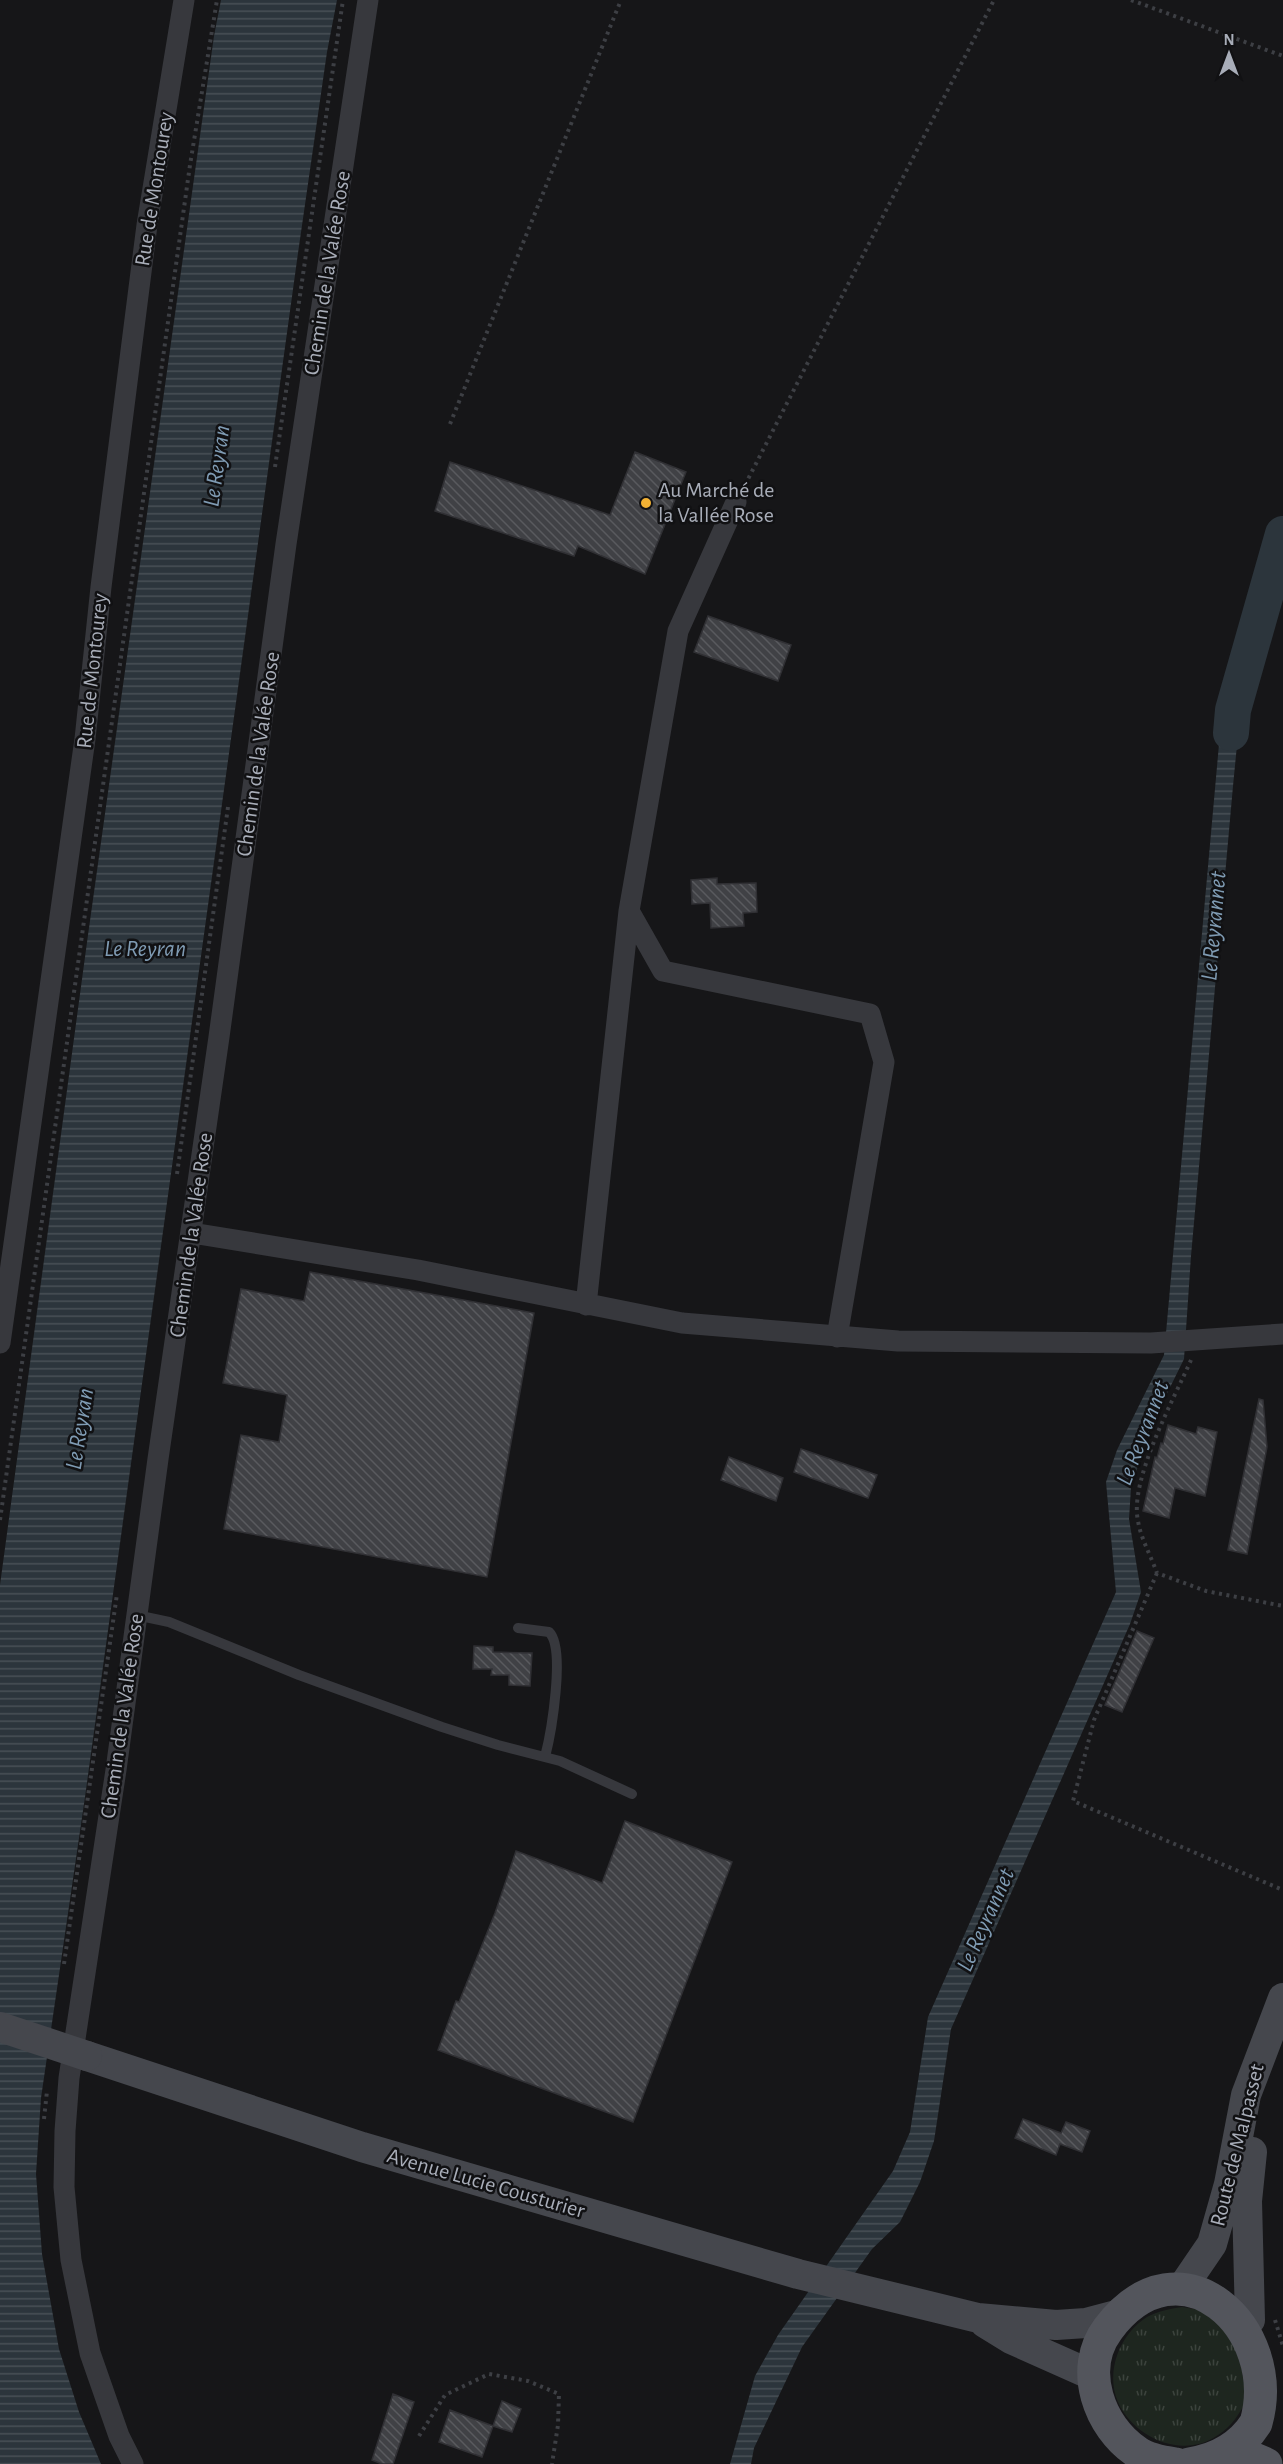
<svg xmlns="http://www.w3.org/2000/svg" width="1283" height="2464" viewBox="0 0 1283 2464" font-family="'Alegreya Sans',sans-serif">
<defs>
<pattern id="grass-tufts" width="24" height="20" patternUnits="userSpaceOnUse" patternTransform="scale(1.5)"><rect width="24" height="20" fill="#1e261f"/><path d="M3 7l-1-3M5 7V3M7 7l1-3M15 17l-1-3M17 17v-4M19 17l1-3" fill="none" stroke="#3c433d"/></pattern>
<pattern id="water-rules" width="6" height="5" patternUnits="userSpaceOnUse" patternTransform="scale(1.5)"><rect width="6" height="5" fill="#2c353c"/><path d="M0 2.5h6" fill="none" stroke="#485056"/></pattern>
<pattern id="building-back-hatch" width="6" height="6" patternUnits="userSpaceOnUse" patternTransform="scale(1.5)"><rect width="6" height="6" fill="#404145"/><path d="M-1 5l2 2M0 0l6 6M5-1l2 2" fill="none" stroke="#595a5e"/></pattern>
</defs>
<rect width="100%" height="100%" fill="#161618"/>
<path fill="url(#grass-tufts)" d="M1182,2307L1200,2310L1235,2332L1247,2400C1239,2414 1232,2426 1218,2435C1183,2460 1134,2438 1118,2402C1105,2371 1120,2334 1147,2317C1158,2311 1170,2309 1182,2307Z"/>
<path fill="url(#water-rules)" d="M221,0H337L327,52L298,253L85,1797L41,2098L36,2174L42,2254L59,2349L79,2412L101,2464H0V1585L88,935L214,36Z
M1236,686L1248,689L1241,704L1233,786L1191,1256L1184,1359L1150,1428L1131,1488L1129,1519L1141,1592L1130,1624L951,2029L934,2141L920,2182L900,2222L872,2249L802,2347L754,2448L751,2464H730L755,2376L778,2335L893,2171L910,2132L928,2017L1116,1592L1106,1482L1117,1450L1164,1355L1222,711Z"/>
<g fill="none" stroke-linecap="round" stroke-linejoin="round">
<path stroke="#2c353c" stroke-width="36" d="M1231,733L1233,710L1283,534"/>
</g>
<path fill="url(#building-back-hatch)" stroke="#303034" stroke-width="1.5" d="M635,452L686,472L645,574L578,546L574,556L435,511L450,462L610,515Z
M708,616L791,645L778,681L694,652Z
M717,878V884L756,883L757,912L743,913L744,926L711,928L710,903L692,904L691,880Z
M310,1272L534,1313L487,1577L224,1529L241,1435L279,1442L287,1395L223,1383L241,1289L304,1301Z
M1259,1399L1263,1400L1267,1447L1247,1554L1228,1550Z
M1168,1425L1196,1434L1198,1427L1217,1432L1205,1496L1175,1488L1169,1518L1143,1511L1155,1457L1157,1458L1161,1443L1163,1444Z
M801,1449L877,1475L868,1498L794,1472Z
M729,1457L783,1478L776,1501L721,1480Z
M1137,1631L1154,1638L1122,1712L1105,1705Z
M474,1646L493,1647V1652L532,1653L530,1686L509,1685V1675H491L492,1669H473Z
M625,1821L732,1862L633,2122L438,2050L456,2001L459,2002L495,1913L516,1851L602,1883Z
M1023,2119L1061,2133L1066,2122L1090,2131L1082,2152L1060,2144L1056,2155L1015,2138Z
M393,2394L414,2402L393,2464H382L372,2460Z
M502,2401L521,2409L512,2432L493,2426Z
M450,2410L493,2426L482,2457L439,2442Z"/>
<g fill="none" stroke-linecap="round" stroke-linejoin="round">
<path stroke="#3d3f44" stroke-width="4" stroke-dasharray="3 4.5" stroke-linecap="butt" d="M1131,0L1283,56
M450,424L621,0
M275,467L343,0
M745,485L994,0
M177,1174L228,807
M1191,1360C1174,1399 1129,1480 1138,1521C1141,1539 1151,1556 1157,1573L1206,1591L1283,1606
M0,1520L190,165L217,0
M1157,1573L1094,1720L1073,1801L1283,1890
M64,1964L117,1594
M44,2119L47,2091
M1275,2320L1283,2346
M419,2436L445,2395L489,2374L528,2381L559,2394L558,2425L552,2464"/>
<path stroke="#37383d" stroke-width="10" d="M136,1615L169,1622L299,1675L442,1727L498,1745L560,1761L632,1794
M518,1628L549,1632C566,1648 551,1734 545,1757"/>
<path stroke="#37383d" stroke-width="21" d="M629,911L663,971L870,1014L884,1062L837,1337
M192,1233L418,1270L682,1323L898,1341L1151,1343L1283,1334
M586,1305L629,911L678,631L736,502
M0,1343L85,739L101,587L147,225L184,0
M133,2464L119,2436L90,2353L71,2260L64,2187L65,2131L69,2078L116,1770L158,1459L219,1037L286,544L368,0"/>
<path stroke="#45474d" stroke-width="30" d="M87,2056L362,2147L798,2274L978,2318L1056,2325L1086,2323L1120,2314
M1182,2288L1212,2244L1229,2184L1246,2095L1283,1998
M1250,2320L1247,2201L1252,2152
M985,2323L1011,2339L1094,2376"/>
<path stroke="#53555c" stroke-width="33" d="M1226,2453L1250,2457L1266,2464
M1176,2464C1163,2462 1148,2460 1137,2452C1099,2427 1078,2369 1108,2329C1180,2233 1283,2328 1256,2423C1240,2448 1217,2460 1189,2464"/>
<path stroke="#45474d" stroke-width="30" d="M0,2027L87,2056"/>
</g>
<circle fill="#f2b134" stroke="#111113" stroke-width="2" cx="646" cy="503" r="6"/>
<g text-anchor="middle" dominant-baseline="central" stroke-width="5" stroke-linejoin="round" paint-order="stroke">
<g font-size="22" fill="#a8adb8" stroke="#111113">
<text transform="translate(154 189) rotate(-81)">Rue de Montourey</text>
<text transform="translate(327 273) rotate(-81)">Chemin de la Valée Rose</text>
<text transform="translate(92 671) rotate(-84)">Rue de Montourey</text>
<text transform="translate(258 754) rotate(-82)">Chemin de la Valée Rose</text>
<text transform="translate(191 1235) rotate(-82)">Chemin de la Valée Rose</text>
<text transform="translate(122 1716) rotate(-82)">Chemin de la Valée Rose</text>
<text transform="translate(1237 2145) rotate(-76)">Route de Malpasset</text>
<text transform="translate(486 2183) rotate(16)">Avenue Lucie Cousturier</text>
</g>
<g font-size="22" fill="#a8adb8" stroke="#111113" text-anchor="start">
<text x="658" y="490">Au Marché de<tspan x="658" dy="25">la Vallée Rose</tspan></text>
</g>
<g font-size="24" font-style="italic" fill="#7f9bb3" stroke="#111113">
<text transform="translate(217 466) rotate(-82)">Le Reyran</text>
<text transform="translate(1214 926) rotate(-85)">Le Reyrannet</text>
<text x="145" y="949">Le Reyran</text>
<text transform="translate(80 1429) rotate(-81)">Le Reyran</text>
<text transform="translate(1143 1433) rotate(-69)">Le Reyrannet</text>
<text transform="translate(986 1920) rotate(-66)">Le Reyrannet</text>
</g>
</g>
<g transform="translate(1229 54)" stroke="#111113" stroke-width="4.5" paint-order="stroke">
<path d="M0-4.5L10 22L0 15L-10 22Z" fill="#a8adb8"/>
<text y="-9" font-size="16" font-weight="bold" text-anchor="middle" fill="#a8adb8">N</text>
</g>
</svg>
